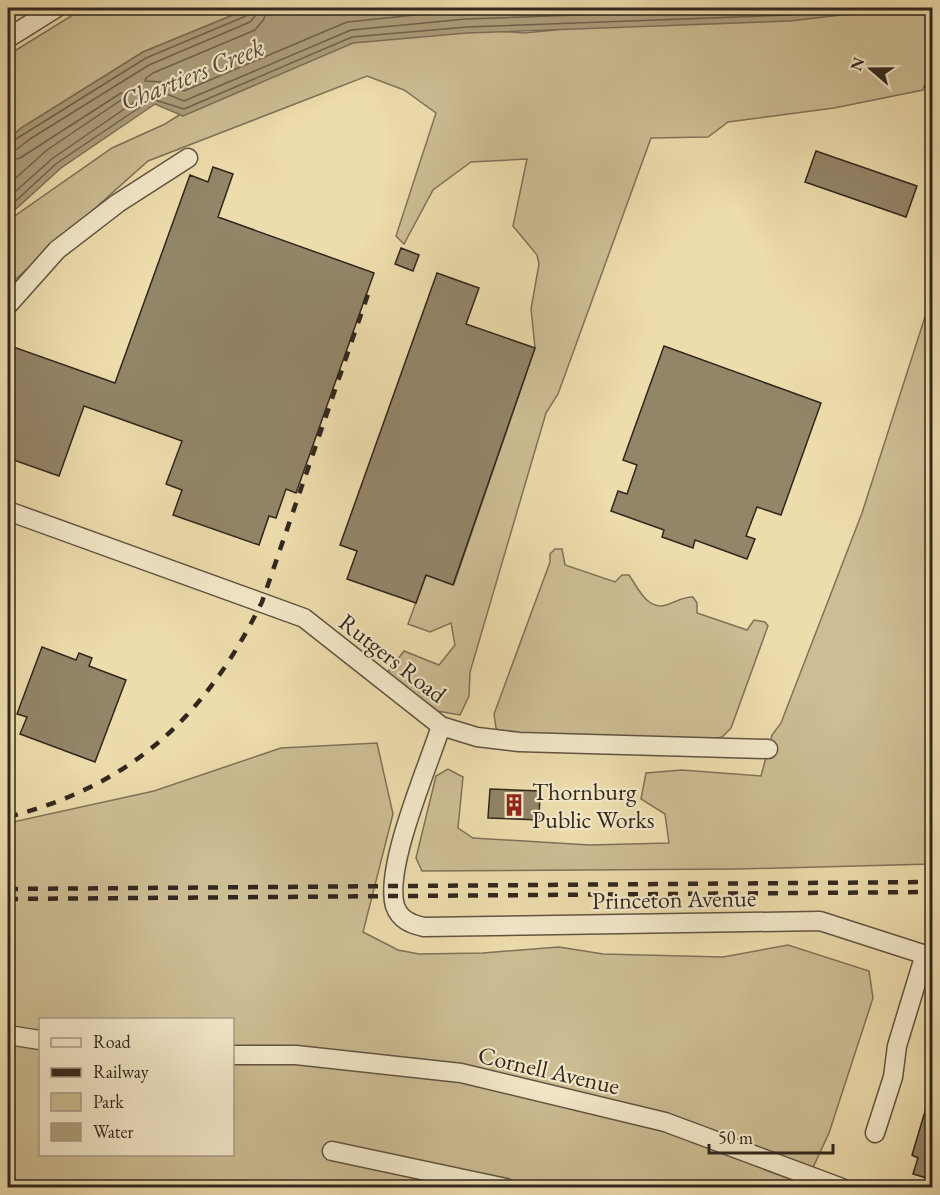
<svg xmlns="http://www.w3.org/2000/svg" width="940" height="1195" viewBox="0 0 940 1195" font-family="'EB Garamond',serif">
<rect width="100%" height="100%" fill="#eddcac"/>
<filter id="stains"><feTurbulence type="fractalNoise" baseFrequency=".00333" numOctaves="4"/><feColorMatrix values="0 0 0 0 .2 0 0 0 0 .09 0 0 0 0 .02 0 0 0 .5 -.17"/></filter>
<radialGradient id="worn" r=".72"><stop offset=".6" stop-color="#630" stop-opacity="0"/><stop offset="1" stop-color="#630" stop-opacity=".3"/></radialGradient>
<path fill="#cdbd94" stroke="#7f7259" stroke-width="1.5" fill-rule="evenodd" d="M84,8H250L143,52L21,128L8,140V55Z
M884,8H932V69L931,67L923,90L834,108L728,122L708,137L651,138L558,394L546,413L470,672L469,696L460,715L437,711L387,673L404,651L439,665L455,645L451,623L430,632L408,624L426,575L454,584L535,348L531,309L539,264L537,255L513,226L527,159L471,162L433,190L404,244L396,236L436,113L404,90L367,76L148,161L8,286L9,220L112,148L165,124L203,100L358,32L474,29L524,33L555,30L582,22Z
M932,295V864L739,869L422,871L416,858L436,776L448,769L463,777L458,828L473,838L589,845L669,843L665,814L641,799L646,773L682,770L761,776L772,735L781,723L862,513Z
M555,549H562L565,565L615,582L622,575H629C637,586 647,611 666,605C676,602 682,597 693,597L697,603V613L747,630L754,620L765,622L768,626L731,728L722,737L706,740L501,733L496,728L494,714L550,562V554Z
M377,743L393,814L363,932L398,950L419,954L483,953L559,947L603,954L723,957L788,945L869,971L873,998L829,1133L804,1187H8V823L154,791L281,748ZM40,1020H232V1154H40Z"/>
<path fill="#ad9e7c" stroke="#7b6e56" stroke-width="1.5" d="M250,8H902L790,21L467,33L353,43L183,116L155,104L61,168L8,216V140L21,128L143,52Z"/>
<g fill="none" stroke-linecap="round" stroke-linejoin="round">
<path stroke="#6f624d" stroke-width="1.5" d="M266,8L264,19L255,30L153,73L146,78L145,81L162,82L184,91L347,22L465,10L544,8
M8,144L146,58L246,16L250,8
M8,152L17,149L30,139L149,65L250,22L256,15L257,8
M8,161L20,158L121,93L125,94L124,98L47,150L8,185
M8,198L53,158L149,92L159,91L184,101L351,30L466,19L780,8
M8,208L57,163L152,99L184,109L352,37L467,27L790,15L850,8"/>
</g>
<path fill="#938568" stroke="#31271e" stroke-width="1.5" d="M816,151L917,186L906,217L805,182Z
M213,167L233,174L218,217L374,273L296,493L286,489L276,518L269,516L259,545L173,515L182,490L166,484L182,441L84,406L59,476L8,458V345L115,383L190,175L208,182Z
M401,248L419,255L413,271L395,264Z
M437,273L479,288L466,324L535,348L453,585L426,575L416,603L347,579L357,551L340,545Z
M664,346L821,403L781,515L757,507L746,536L755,539L747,559L695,540L693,548L662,537L664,530L611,511L618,491L627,494L637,465L623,460Z
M42,647L76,660L79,653L92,658L89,666L126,680L95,762L20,734L27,717L17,714Z
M490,789L540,791L539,820L488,818Z
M929,1098L933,1099V1172L930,1179L913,1174L918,1158L912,1155Z"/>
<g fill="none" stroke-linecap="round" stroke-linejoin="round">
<g stroke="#605442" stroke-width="21">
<path id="minor" d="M8,38L56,8
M8,305L57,250L118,203L188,158
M8,511L304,618L441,726L477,737L519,742L768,749
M441,726C428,767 384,867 395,906C400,920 411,924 424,927L820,921L932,957
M8,1035L40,1040
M232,1055H296L461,1073L665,1122L842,1188
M875,1133L893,1077L897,1046L925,954
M332,1151L506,1188"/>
</g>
<use href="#minor" stroke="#f3e8c9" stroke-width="18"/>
<path stroke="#31271e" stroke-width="4.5" stroke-dasharray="10 10" stroke-linecap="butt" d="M8,817C133,785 206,716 262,602L368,294
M8,889L932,882
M8,899L932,892"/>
</g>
<defs>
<g id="building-bare" transform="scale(1.8)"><path d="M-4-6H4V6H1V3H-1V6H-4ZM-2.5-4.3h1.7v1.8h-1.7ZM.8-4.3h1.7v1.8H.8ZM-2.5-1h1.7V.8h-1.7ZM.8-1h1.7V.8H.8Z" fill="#8f2418" stroke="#f3e8c9" stroke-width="2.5" paint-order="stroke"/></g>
</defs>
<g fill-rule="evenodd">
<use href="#building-bare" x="514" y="805"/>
</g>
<g text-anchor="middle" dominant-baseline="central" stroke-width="4.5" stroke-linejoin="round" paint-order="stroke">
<g font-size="24" fill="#31271e" stroke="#f3e8c9">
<text transform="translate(393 658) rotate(38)">Rutgers Road</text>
<text transform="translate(674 899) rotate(-1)">Princeton Avenue</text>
<text transform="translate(549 1070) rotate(13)">Cornell Avenue</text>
</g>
<g font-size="24" fill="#31271e" stroke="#f3e8c9" text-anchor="start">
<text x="532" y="791">Thornburg<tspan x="532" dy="28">Public Works</tspan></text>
</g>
<g font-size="26" font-style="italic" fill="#564b3a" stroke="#f3e8c9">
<text transform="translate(192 74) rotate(-22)">Chartiers Creek</text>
</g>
</g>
<rect width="940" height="1195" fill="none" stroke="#eddcac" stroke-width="30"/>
<rect x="9" y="9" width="922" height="1177" fill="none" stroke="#31271e" stroke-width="3"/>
<rect x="15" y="15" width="910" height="1165" fill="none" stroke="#31271e" stroke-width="1.5"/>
<rect x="39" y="1018" width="195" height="138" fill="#f3e8c9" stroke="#a59b85" stroke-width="1.5"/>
<rect x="51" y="1038" width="30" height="9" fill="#f3e8c9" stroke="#a59b85" stroke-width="1.5"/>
<text x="93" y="1048" font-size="18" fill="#31271e">Road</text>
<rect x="51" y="1068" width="30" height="9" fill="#31271e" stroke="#a59b85" stroke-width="1.5"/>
<text x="93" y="1078" font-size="18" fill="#31271e">Railway</text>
<rect x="51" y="1093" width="30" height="18" fill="#cdbd94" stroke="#a59b85" stroke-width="1.5"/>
<text x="93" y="1108" font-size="18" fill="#31271e">Park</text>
<rect x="51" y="1123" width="30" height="18" fill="#ad9e7c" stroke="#a59b85" stroke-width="1.5"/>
<text x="93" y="1138" font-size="18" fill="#31271e">Water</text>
<g transform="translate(871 69) rotate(290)" stroke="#f3e8c9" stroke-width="4.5" paint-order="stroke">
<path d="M0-4.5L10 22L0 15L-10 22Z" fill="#31271e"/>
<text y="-9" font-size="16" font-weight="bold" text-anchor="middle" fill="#31271e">N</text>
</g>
<path d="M709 1144v9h124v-9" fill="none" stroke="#31271e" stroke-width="3"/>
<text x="718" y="1144" font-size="18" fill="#31271e" stroke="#f3e8c9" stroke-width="4.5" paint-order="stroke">50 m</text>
<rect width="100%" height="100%" filter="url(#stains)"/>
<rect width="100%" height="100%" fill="url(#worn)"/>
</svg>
